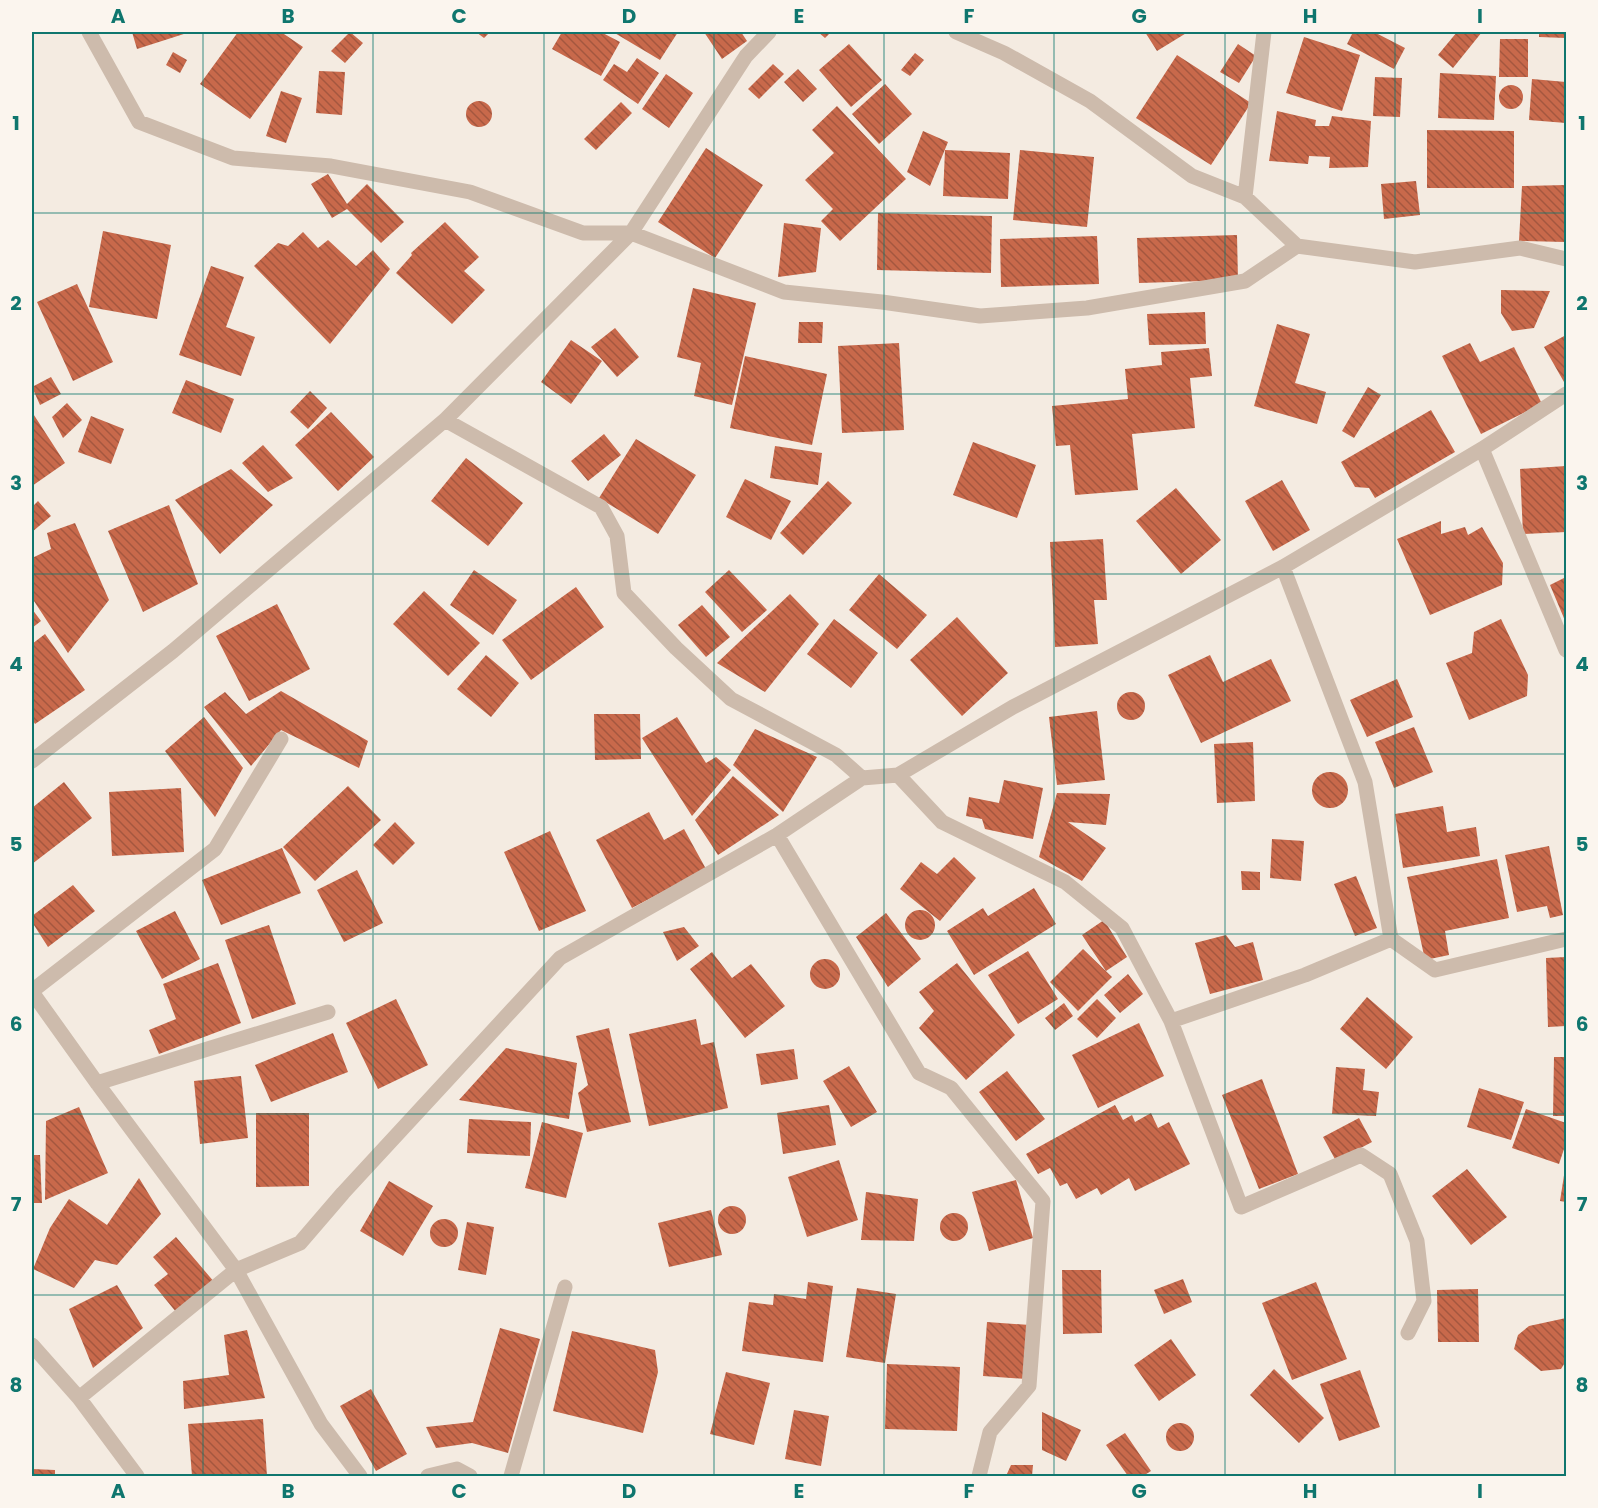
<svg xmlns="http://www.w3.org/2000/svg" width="1598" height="1508" viewBox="0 0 1598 1508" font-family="Poppins,sans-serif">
<defs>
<pattern id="building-back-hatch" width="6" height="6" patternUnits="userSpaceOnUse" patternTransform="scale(1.5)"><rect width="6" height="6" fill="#c8694b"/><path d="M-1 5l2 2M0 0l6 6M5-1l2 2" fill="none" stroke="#a4573f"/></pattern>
</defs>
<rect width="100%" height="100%" fill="#f4ebe1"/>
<path fill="url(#building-back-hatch)" d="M132,32H190L137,49Z
M238,32H281L303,47L250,119L200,84Z
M350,32L363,43L345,63L331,51Z
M476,32H490L484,38Z
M562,32H601L620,42L601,76L552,49Z
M613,32H678L660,60Z
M704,32H741L747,41L722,59Z
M818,32H831L825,38Z
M1145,32H1188L1157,51Z
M1353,32H1374L1405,48L1394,69L1347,44Z
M1457,32H1482L1453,68L1438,55Z
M1539,32H1566V38L1539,37Z
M1304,37L1360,55L1342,111L1286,93Z
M1500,39H1528V77H1499Z
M849,44L882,80L851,107L819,70Z
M1238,44L1256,56L1239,83L1220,72Z
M173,52L187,60L180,73L166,65Z
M915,53L924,60L910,76L901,70Z
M1177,55L1251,103L1211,165L1136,118Z
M637,58L659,73L638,104L603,80L614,64L627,72Z
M773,64L784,74L759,99L748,89Z
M798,69L817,89L803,102L784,82Z
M319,71L345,72L342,115L316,113Z
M1440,73L1496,76L1494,120L1438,118Z
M666,74L693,93L669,128L642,109Z
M1375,77L1402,78L1400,117L1373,116Z
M1532,79L1566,82V123L1529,120Z
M885,84L912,114L879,144L852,114Z
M1499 97a12 12 0 1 1 24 0a12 12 0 1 1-24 0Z
M281,91L302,98L286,143L266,136Z
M466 114a13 13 0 1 1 26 0a13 13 0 1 1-26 0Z
M621,102L632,113L596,150L584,139Z
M837,106L906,179L840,241L821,221L833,209L805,180L834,153L812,130Z
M1277,111L1316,120L1315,126H1329L1332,116L1371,121L1368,167L1329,168L1330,157L1309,156L1308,164L1269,161Z
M1427,130L1514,131V188H1427Z
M923,131L948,142L930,186L907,172Z
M706,148L763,185L715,258L658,222Z
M945,150L1010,153L1008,199L943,196Z
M1020,150L1094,157L1087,227L1013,220Z
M328,174L347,204L367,184L404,222L381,243L347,209L332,218L311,184Z
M1416,181L1420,215L1384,219L1381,184Z
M1566,185L1565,242L1519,241L1522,186Z
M878,213L992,216L991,273L877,270Z
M445,222L479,257L464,271L485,290L452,324L396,273L412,255L411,253Z
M784,223L821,228L816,272L778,277Z
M103,231L171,245L157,319L89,307Z
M303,232L318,248L328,240L356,266L373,250L390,269L330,344L254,266L278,243L288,246Z
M1237,235L1238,280L1139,283L1137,238Z
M1097,236L1099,284L1001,287L1000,239Z
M211,266L244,277L226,327L255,337L241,376L179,355Z
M77,284L113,362L73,381L37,302Z
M693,288L756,303L732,405L694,396L701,363L677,357Z
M1501,290L1550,291L1534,328L1512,331L1501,313Z
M1205,312L1206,344L1149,345L1147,314Z
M799,322H823L822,343H798Z
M1277,324L1310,334L1295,383L1326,392L1317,424L1254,406Z
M615,328L639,357L617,377L591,347Z
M1566,335V381L1564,382L1544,347Z
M571,340L602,361L571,404L541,382Z
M899,343L904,430L842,433L838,346Z
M1470,343L1480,362L1514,347L1542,404L1481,434L1442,356Z
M1209,348L1212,376L1190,378L1195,428L1132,434L1138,490L1075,495L1070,445L1056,446L1052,406L1128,399L1125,369L1162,365L1161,352Z
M745,356L827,374L812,445L730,428Z
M51,377L61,394L40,405L32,387Z
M186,380L234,399L221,433L172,413Z
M1368,387L1381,395L1354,438L1342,431Z
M310,391L327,408L308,429L290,412Z
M67,403L82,420L63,438L52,417Z
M1431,410L1455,452L1375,498L1369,488L1355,487L1341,462Z
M32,412L65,463L32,486Z
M331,412L374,457L338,491L295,445Z
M91,416L124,429L111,464L78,452Z
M604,434L621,455L588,481L571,461Z
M636,439L696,475L658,534L599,498Z
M973,442L1036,465L1017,518L953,495Z
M263,445L293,478L268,492L242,463Z
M775,446L822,453L818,485L770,478Z
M466,458L523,503L488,546L431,501Z
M1566,466V532L1523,534L1520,469Z
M231,469L273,505L220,554L175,500Z
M745,479L791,501L771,540L726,517Z
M1282,480L1310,530L1273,551L1245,501Z
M828,481L852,503L803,555L780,533Z
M1176,488L1221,540L1181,574L1136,521Z
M38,501L51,516L32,532V507Z
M169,505L198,584L143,612L108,531Z
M1441,521V534L1465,527L1468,535L1482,527L1503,563L1502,585L1430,615L1397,539Z
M75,523L109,600L68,653L32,598V558L51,549L47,533Z
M1103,539L1107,600H1094L1098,644L1055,647L1050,542Z
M474,570L517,600L493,635L450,605Z
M729,570L767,610L742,632L705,592Z
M879,574L927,615L897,649L849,610Z
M1566,577V623L1550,585Z
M576,587L604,627L531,680L502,640Z
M424,591L480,643L448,676L393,624Z
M790,594L819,624L765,692L717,663Z
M277,604L310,669L249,701L216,636Z
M702,605L730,637L706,657L678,625Z
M32,609L41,621L32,628Z
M957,617L1008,673L962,716L910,660Z
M834,619L878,653L851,688L807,654Z
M1501,619L1528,675L1527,696L1469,720L1446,663L1472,653L1474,632Z
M45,634L85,690L35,724L32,719V644Z
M486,655L519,683L491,717L457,689Z
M1210,655L1223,682L1271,659L1291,701L1201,743L1168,675Z
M1397,679L1413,717L1367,737L1350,700Z
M281,691L368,741L359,768L281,730L251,766L204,707L225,692L246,714Z
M1117 706a14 14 0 1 1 28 0a14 14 0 1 1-28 0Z
M1097,711L1105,780L1057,785L1049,717Z
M594,714H640L641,759L595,760Z
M204,717L243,768L215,817L165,751Z
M677,717L706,763L716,757L731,770L692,816L642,738Z
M1414,727L1433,772L1394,788L1375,742Z
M755,729L817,757L783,812L733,765Z
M1253,742L1255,801L1217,803L1214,744Z
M1312 790a18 18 0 1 1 36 0a18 18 0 1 1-36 0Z
M733,776L779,815L718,855L695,820Z
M1004,780L1043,788L1033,839L985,829L982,819L966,816L969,797L999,803Z
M64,782L92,818L32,864V808Z
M348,786L381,820L315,881L283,847Z
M181,788L184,852L112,856L109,792Z
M1057,793L1110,794L1106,825L1068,822L1106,848L1082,881L1039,857Z
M1443,806L1447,832L1476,827L1480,856L1403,868L1395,814Z
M649,812L664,840L684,829L706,869L632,908L596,840Z
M395,822L415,843L393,865L373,845Z
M550,831L586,911L539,931L504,852Z
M1272,839L1304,841L1301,881L1270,878Z
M1549,846L1563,915L1550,918L1547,906L1517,912L1505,855Z
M282,848L301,893L221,925L202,880Z
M954,857L976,878L940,921L900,889L921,862L937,874Z
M1497,859L1509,918L1445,931L1449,955L1425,960L1407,877Z
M357,870L383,923L344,942L317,890Z
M1241,871L1260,872V890H1242Z
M1356,876L1377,928L1355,936L1334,884Z
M73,885L95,911L48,947L32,922V916Z
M1034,888L1056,924L974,975L947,931L983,908L988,916Z
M905 925a15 15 0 1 1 30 0a15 15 0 1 1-30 0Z
M175,911L200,959L162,979L136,931Z
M886,913L921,959L888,987L856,937Z
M1104,920L1127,957L1106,971L1082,935Z
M269,925L296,1004L252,1019L225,940Z
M684,927L699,946L677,961L663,932Z
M1226,935L1235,947L1253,942L1263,980L1210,994L1195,943Z
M1083,949L1112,977L1078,1011L1050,982Z
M1028,951L1058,999L1018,1024L988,975Z
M712,952L732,978L751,964L785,1006L745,1038L690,969Z
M1566,957V1026L1548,1027L1546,958Z
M810 974a15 15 0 1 1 30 0a15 15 0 1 1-30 0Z
M218,963L241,1023L159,1054L149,1030L176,1019L163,984Z
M957,963L1015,1035L966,1080L919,1028L934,1011L919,992Z
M1128,974L1143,994L1120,1013L1104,995Z
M1367,997L1413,1037L1386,1069L1340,1029Z
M396,999L428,1065L378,1089L346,1023Z
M1097,999L1116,1018L1097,1038L1077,1019Z
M1064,1003L1073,1016L1055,1030L1045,1018Z
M696,1019L701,1045L714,1042L728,1108L649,1126L629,1034Z
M1139,1023L1164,1076L1098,1108L1072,1055Z
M609,1028L631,1122L587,1132L578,1093L588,1085L576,1036Z
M333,1033L348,1072L271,1102L255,1065Z
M506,1048L577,1063L569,1119L459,1100Z
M794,1049L798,1079L761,1085L756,1054Z
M1554,1057H1566V1116H1553Z
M849,1066L877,1112L851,1127L823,1081Z
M1336,1067L1365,1069L1363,1090L1379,1092L1376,1116L1332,1114Z
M1007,1071L1045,1119L1016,1141L979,1092Z
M241,1076L248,1138L200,1144L194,1081Z
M1262,1079L1298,1174L1259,1189L1222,1095Z
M1479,1088L1524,1102L1511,1140L1467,1127Z
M829,1105L836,1145L783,1154L777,1113Z
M1115,1105L1123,1120L1132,1115L1135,1122L1151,1113L1158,1128L1169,1122L1190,1164L1135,1191L1129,1178L1101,1195L1097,1188L1076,1199L1067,1183L1060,1186L1050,1168L1038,1174L1026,1154Z
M79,1107L108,1173L45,1200L46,1121Z
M1526,1109L1566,1123V1143L1559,1164L1512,1148Z
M256,1113H309V1186L256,1187Z
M1359,1118L1372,1142L1336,1161L1323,1137Z
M469,1119L531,1122L530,1156L467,1153Z
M542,1122L583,1133L566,1198L525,1188Z
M32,1155H40L42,1203H32Z
M839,1160L858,1220L807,1237L788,1177Z
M1467,1169L1507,1217L1471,1245L1432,1196Z
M1565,1169H1566V1202L1560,1201Z
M139,1178L161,1214L117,1265L95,1260L74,1288L33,1269L50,1228L69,1199L107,1225Z
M1016,1180L1033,1238L989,1251L972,1192Z
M389,1181L433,1206L403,1256L360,1231Z
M866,1192L918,1199L914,1241L861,1240Z
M718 1220a14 14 0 1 1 28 0a14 14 0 1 1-28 0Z
M711,1210L722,1255L669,1267L658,1223Z
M940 1227a14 14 0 1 1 28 0a14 14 0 1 1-28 0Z
M430 1233a14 14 0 1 1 28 0a14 14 0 1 1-28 0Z
M467,1222L494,1227L486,1275L458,1270Z
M176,1237L215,1283L176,1312L154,1285L168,1274L153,1257Z
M1062,1270H1101L1102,1333L1063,1334Z
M1183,1279L1192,1302L1164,1314L1154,1290Z
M808,1282L833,1286L823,1362L742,1351L749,1302L773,1305L774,1294L806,1299Z
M1316,1282L1347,1359L1292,1380L1262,1303Z
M117,1285L143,1328L93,1368L69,1309Z
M857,1288L896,1294L885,1363L846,1357Z
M1478,1289L1479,1342H1438L1437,1290Z
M1566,1318V1361L1561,1369L1541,1371L1514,1349L1518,1335L1529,1326Z
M987,1322L1030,1325L1026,1379L983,1376Z
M500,1328L540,1339L508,1453L472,1443L436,1448L426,1427L473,1422Z
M247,1330L265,1398L184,1409L183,1381L229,1375L224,1335Z
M572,1331L655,1350L658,1372L643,1433L553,1411Z
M1171,1339L1196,1375L1159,1401L1134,1365Z
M887,1364L960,1367L957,1431L885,1429Z
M1274,1369L1324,1418L1299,1443L1250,1395Z
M1360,1370L1380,1427L1339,1441L1320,1384Z
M726,1372L770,1383L754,1445L710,1434Z
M371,1389L407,1454L376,1471L340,1406Z
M794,1410L829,1416L821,1466L785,1459Z
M1042,1412L1081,1430L1066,1461L1042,1450Z
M263,1419L267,1476H192L188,1424Z
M1166 1437a14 14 0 1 1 28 0a14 14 0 1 1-28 0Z
M1125,1433L1151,1471L1143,1476H1128L1106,1445Z
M1011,1465H1033L1032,1476H1006Z
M32,1469L55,1470V1476H32Z"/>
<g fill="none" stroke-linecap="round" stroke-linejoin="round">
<path stroke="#cdbbac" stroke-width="15" d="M89,32L139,122L233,158L331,166L470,192L583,233H631L784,292L882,302L980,316L1087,308L1245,281L1297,246L1415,262L1520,248L1566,259
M956,32L1004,53L1090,101L1192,176L1245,197L1297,246
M1245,197L1264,32
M445,420L601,507L617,536L624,593L676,648L731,699L836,755L862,778
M1482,449L1566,650
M1283,567L1365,782L1391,939
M32,761L173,651L445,420L631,233L746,56L769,32
M898,775L942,822L1065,882L1122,928L1171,1021L1241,1207L1361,1155L1390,1174L1417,1241L1424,1301L1408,1333
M777,835L919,1073L951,1088L1043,1201L1029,1386L990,1432L979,1476
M32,991L215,849L281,739
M32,992L97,1083L236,1270L321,1424L360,1476
M1171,1021L1305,975L1391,939L1435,970L1566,939
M97,1083L328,1012
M32,1345L79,1398L137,1476
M79,1398L236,1270L300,1243L343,1193L560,958L777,835L862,778L898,775L1013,707L1283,567L1482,449L1566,394
M428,1476L457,1469L470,1476
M511,1476L565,1287"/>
</g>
<path fill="none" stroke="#0f766e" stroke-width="1.5" stroke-opacity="0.55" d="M203,32V1476M373,32V1476M544,32V1476M714,32V1476M884,32V1476M1054,32V1476M1225,32V1476M1395,32V1476M32,213H1566M32,394H1566M32,574H1566M32,754H1566M32,934H1566M32,1114H1566M32,1295H1566"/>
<rect width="1598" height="1508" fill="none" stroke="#fbf5ee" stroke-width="66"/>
<rect x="33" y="33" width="1532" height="1442" fill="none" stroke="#0f766e" stroke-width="2"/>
<g font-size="20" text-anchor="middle" font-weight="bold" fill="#0f766e">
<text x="118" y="23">A</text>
<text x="288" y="23">B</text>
<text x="459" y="23">C</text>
<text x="629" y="23">D</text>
<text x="799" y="23">E</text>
<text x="969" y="23">F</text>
<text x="1139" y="23">G</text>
<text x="1310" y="23">H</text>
<text x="1480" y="23">I</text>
<text x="16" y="130">1</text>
<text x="1582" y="130">1</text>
<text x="16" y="310">2</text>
<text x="1582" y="310">2</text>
<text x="16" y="490">3</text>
<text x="1582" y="490">3</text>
<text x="16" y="671">4</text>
<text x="1582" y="671">4</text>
<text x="16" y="851">5</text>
<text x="1582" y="851">5</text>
<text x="16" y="1031">6</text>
<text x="1582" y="1031">6</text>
<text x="16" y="1211">7</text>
<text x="1582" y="1211">7</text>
<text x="16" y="1392">8</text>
<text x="1582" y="1392">8</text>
<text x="118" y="1498">A</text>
<text x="288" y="1498">B</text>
<text x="459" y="1498">C</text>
<text x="629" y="1498">D</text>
<text x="799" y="1498">E</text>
<text x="969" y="1498">F</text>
<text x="1139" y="1498">G</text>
<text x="1310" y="1498">H</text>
<text x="1480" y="1498">I</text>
</g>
</svg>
